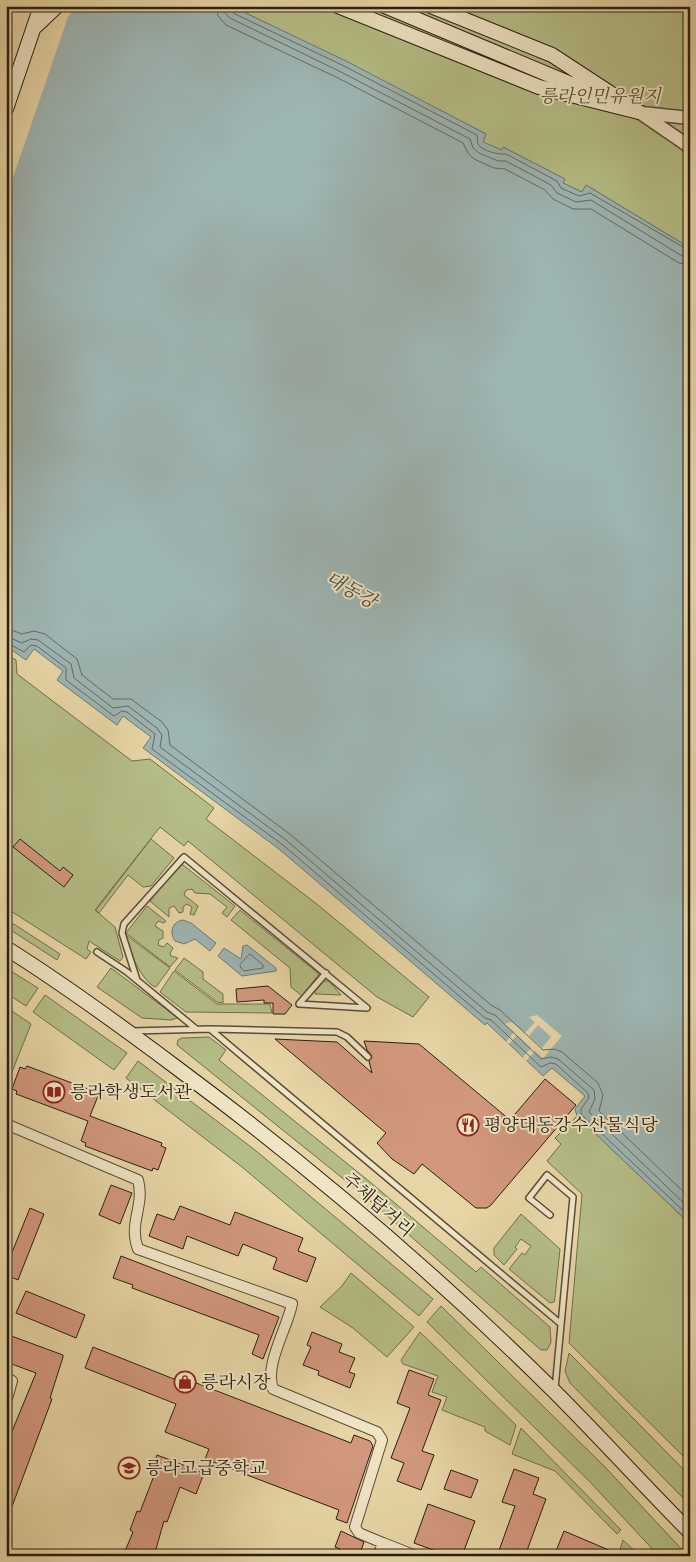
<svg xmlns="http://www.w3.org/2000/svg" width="696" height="1562" viewBox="0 0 696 1562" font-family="'Libre Bodoni','Noto Serif KR',serif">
<rect width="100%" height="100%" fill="#e7d5a5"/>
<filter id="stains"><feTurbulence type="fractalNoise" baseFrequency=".004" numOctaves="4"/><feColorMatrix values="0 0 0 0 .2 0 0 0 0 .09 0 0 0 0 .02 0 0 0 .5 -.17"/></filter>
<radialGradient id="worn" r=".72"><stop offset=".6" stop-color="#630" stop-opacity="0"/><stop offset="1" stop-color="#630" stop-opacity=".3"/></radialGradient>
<path fill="#b5bd86" stroke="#6e6e4d" d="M231,6H690V248L586,185L582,192L562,183L564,179L503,147L502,151L482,142L486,134L346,62Z
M6,654L16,660L17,674L132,761L150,759L214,808L206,819L318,905L429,997L413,1017L377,997L188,841L184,846L160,827L95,910L115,927L123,957L120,961L89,941L87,949L91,952L86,959L6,908Z
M151,839L174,858L151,886L143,887L128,875L99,913L96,910Z
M183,865L235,906L227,917L222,913L227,907L210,894L195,893L192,889L186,890L184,895L198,906L194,915L190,914L192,907L187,904L183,907V912L179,913L174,906L169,908V917L150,901L178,866Z
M147,906L166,921L164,923L158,921L155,926L163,931V938L159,940L158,945L164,947L167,943L173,948L170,953L171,956L178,958L170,967L126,933Z
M240,910L319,974L302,996L291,987L290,968L231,920Z
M6,919L60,954L57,960L6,927Z
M126,935L170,968L156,987C143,984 127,948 126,935Z
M184,958L203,972V979L223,994V1003L217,1002L175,970Z
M6,968L38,988L26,1006L6,993Z
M111,968L175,1016L177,1018L171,1020L142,1018L97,987Z
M174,971L217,1004H270L272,1013L186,1012L160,992Z
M324,981H329L341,995L315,994V991Z
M45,995L127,1053L114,1070L33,1012Z
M6,1007L31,1024L10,1077L6,1076Z
M209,1037L226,1050L219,1060L370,1182L476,1272L481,1267L550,1327L551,1342L547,1350H541L361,1193L177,1045L178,1040L182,1038Z
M138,1061L255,1150L433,1299L419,1316L242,1167L126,1078Z
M577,1116L690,1224V1463L569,1343L582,1194L547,1161L561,1144L555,1138Z
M521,1214L560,1249L555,1297L554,1302L550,1303L509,1269L522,1253L525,1255L531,1246L521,1239L515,1247L517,1249L504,1265L494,1255V1248Z
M351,1273L414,1327L387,1357L353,1328L320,1307L342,1286Z
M441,1306L605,1467L688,1556H659L590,1482L427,1322Z
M420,1332L516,1425L510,1445L485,1431V1427L442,1410L447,1397L432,1392L438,1376L403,1364L401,1360Z
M569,1353L690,1476V1505L570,1383L565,1371Z
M521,1428L621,1530L617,1534L555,1471L512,1454Z
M623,1540L640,1556H618Z"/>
<path fill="#9db5b3" stroke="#6e7973" d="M6,6H231L346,61L486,134L483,142L502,150L503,147L565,179L563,183L582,192L586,185L690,248V1224L577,1116L575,1109L585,1096L552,1068L543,1076L487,1023L485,1025L279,849L143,748L151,737L123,716L117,725L57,680L63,671L34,649L26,660L6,646Z
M183,920L191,923L216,943L210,951L195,939L184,944L175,941C169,932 172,922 183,920Z
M247,945L276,968V971L242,976L218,956L224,948L241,959L243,946Z"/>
<path fill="#e7d5a5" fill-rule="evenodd" d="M11,6H76L68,17L6,198V20Z
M537,1015L562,1036L543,1058L535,1051L526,1061L523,1057L531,1048L517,1035L509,1044L506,1042L514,1032L504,1024L512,1022L525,1033L535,1022L529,1017ZM538,1025L551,1037L542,1048L529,1036Z"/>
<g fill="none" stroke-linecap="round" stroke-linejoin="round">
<path stroke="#626a64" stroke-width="1" d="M216,6L218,16L226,25L338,78L463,143L468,153L474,159L494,168L505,169L545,190L553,199L573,209H591L679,263L690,265
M224,6L225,13L230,18L341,72L470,139L473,148L479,153L498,161H506L551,185L557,193L576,202L591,200L682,256L690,258
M230,6L233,13L344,66L477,135C478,138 477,141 478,144C481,151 500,155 506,154L557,181L561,188L579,196L590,193L690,251
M6,628L22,634L34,631L45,634L77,659L82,675L113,699H131L162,722L168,730L170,745L291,835L491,1005L500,1010L543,1050L555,1049L562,1052L598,1083L603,1095L599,1111L690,1198
M6,636L22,643L31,639L38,640L71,664L74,678L113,708L128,706L157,728L162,735L160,747L286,840L487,1012L495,1015L541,1059L551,1057L558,1059L594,1090L595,1099L589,1112L690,1209
M6,642L24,652L31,645L37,646L66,668V680L114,716L122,711L127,712L155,734L152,749L283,845L485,1018L491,1020L541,1067L550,1063L556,1064L588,1093L589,1098L581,1109V1114L690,1217
M250,954L263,965V968L244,971L241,968L240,965Z"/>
</g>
<path fill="#d2987d" stroke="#281f14" d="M20,839L60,871L63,867L73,875L64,887L13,847Z
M268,986L292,1005L285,1014H273V1003H264V1000L237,1002L236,989Z
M275,1039L337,1042L372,1073L369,1061L372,1056L367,1050L364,1041L419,1044L510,1120L545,1079L576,1105L491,1205L487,1208H476L422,1164L414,1174L392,1159L377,1143L386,1133Z
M27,1066L93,1091L92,1094L98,1096L90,1116L162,1143L161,1146L166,1148L158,1170L153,1168L152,1171L85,1146L86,1143L81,1141L88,1121L16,1094L17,1091L12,1089L20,1067L25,1069Z
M111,1185L132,1193L120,1224L99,1215Z
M180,1206L230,1225L235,1212L303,1238L298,1251L316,1258L307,1282L273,1269L277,1258L243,1244L238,1256L187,1236L183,1249L149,1236L157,1214L174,1220Z
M30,1208L44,1214L18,1280L6,1275V1267Z
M121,1256L279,1317L263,1359L252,1354L259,1335L132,1288L133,1285L113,1278Z
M26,1291L85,1315L76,1338L16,1313Z
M312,1332L342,1344L339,1352L355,1358L349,1372L355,1374L350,1388L318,1375L319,1371L303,1365L311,1347L307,1345Z
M6,1334L63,1355V1357L50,1398L52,1399L7,1520L6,1446L36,1373L9,1363V1361L6,1360Z
M93,1347L184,1383L186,1379L351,1443L354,1435L370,1441L373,1446L347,1523L336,1519L339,1510L205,1459L209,1449L165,1432L176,1404L85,1368Z
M409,1370L434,1379L428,1395L441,1400L422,1451L434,1455L421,1490L397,1481L404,1463L391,1458L410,1408L397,1403Z
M157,1455L204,1473L196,1494L180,1487L167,1522L164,1521L154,1556H123L133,1532L130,1530L137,1511L140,1512L155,1473L151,1471Z
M514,1469L539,1478L533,1494L546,1499L525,1556H497L515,1506L502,1502Z
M451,1470L478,1480L471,1498L444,1489Z
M428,1504L475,1521L462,1556H450L414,1543Z
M341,1531L364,1542L359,1556H337L340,1549L335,1547Z
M564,1531L623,1556H554Z"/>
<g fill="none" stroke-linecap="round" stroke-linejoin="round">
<g stroke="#584c38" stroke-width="8">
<path id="service" d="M97,952L127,972L195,1028
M137,980L122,933L124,924L184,857L367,1008L299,1004L326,973
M211,1029L337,1032L347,1037L368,1057
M132,1031L210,1029L561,1324
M550,1215L529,1198L547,1175L573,1197L555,1389"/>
</g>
<g stroke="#584c38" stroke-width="12">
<path id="minor" d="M6,1124L138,1180C145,1206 128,1223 138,1249L292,1304C287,1329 264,1365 273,1389L377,1432L382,1440L355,1527L359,1533L383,1543L378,1556
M6,1377L12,1381L6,1402
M383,1543L416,1556"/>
</g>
<g stroke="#584c38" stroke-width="15">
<path id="tertiary" d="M639,112L690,147
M642,113L690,118"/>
</g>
<g stroke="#281f14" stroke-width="16">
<path id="secondary" d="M338,6L539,87L639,112
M385,6L597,95
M431,6L552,55L630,106
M36,26L57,6
M6,109L41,6
M6,948C65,985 121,1026 177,1068C310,1167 437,1275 555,1392C601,1438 644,1486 690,1532"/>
</g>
<use href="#service" stroke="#efe4c4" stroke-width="5"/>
<use href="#minor" stroke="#efe4c4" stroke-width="10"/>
<use href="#tertiary" stroke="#efe4c4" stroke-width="12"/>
<use href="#secondary" stroke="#efe4c4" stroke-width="14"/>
</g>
<defs>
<g id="library-ring" transform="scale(1.125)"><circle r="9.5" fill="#efe4c4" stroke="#8f2418" stroke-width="1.5"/><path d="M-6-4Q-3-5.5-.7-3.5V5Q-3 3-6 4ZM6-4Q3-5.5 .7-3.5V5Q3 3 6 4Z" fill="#8f2418"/></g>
<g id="restaurant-ring" transform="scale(1.125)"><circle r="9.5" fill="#efe4c4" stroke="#8f2418" stroke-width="1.5"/><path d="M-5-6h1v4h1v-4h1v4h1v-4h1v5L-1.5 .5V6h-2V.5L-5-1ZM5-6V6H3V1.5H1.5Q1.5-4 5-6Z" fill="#8f2418"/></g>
<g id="shop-ring" transform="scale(1.125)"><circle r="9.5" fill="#efe4c4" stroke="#8f2418" stroke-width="1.5"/><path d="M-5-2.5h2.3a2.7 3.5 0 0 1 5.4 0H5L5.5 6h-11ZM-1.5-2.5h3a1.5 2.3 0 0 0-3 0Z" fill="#8f2418"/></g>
<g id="school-ring" transform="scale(1.125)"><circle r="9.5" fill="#efe4c4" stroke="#8f2418" stroke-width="1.5"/><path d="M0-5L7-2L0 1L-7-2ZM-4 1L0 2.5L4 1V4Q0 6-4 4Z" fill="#8f2418"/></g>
</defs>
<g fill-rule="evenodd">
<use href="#library-ring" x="54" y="1092"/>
<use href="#restaurant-ring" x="468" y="1125"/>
<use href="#shop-ring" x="185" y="1382"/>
<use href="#school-ring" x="129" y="1468"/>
</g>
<g text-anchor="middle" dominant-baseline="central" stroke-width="4" stroke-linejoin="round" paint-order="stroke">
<g font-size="18" font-style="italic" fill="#524e36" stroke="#efe4c4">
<text x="600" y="96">릉라인민유원지</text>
</g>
<g font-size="18" fill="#281f14" stroke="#efe4c4" text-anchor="start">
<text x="70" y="1092">릉라학생도서관</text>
<text x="484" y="1125">평양대동강수산물식당</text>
<text x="201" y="1382">릉라시장</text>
<text x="145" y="1468">릉라고급중학교</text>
</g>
<g font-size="18" fill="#281f14" stroke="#efe4c4">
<text transform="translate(378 1205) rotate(41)">주체탑거리</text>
</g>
<g font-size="19" font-style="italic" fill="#4b4c44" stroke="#efe4c4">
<text transform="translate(351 590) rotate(29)">대동강</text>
</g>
</g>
<rect width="696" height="1562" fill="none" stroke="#e7d5a5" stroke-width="25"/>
<rect x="8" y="8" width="681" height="1547" fill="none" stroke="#281f14" stroke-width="2.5"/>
<rect x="12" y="12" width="671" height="1537" fill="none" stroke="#281f14"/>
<rect width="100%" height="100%" filter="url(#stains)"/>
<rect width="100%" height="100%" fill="url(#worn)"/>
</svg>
